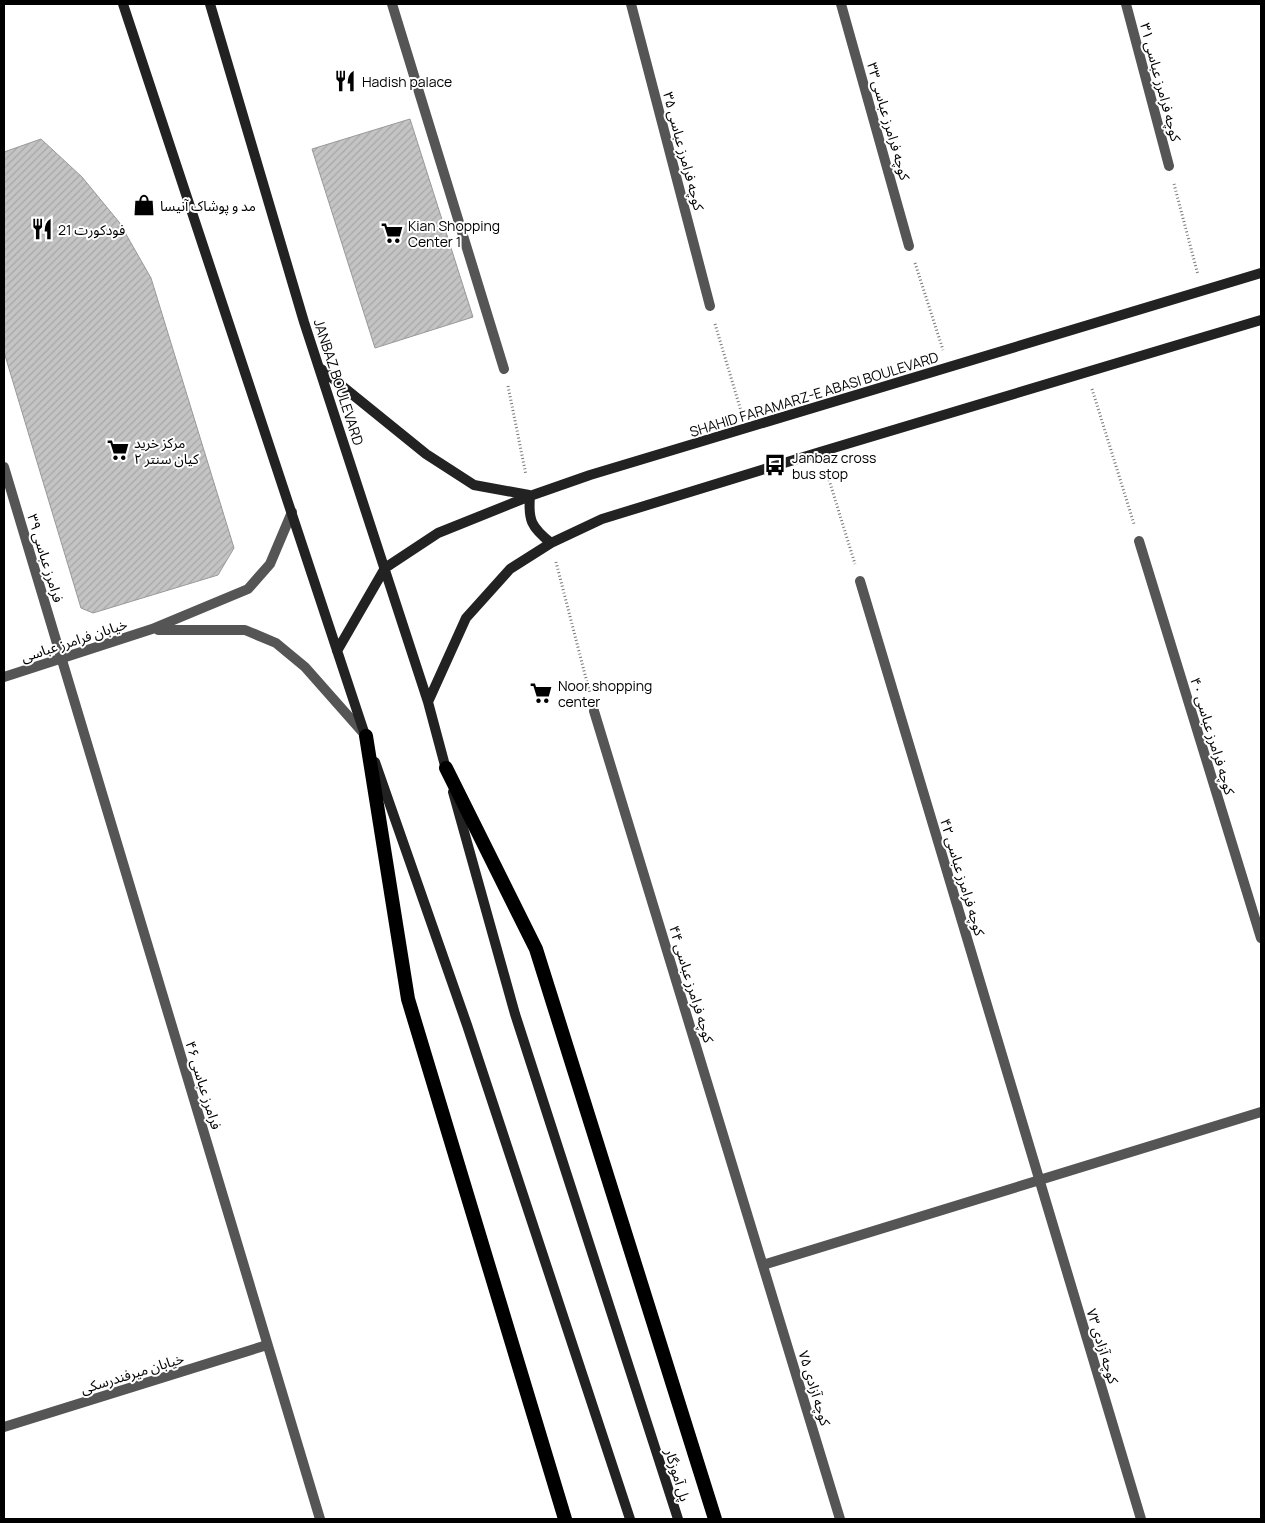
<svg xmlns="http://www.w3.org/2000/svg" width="1265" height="1523" viewBox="0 0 1265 1523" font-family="Manrope,'Noto Sans Arabic',sans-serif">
<defs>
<pattern id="building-hatch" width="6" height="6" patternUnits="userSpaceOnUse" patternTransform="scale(1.25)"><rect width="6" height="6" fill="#c4c4c4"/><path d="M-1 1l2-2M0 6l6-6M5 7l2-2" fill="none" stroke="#a7a7a7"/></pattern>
</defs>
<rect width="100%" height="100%" fill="#fff"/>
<path fill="url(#building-hatch)" stroke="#999" d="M410,119L473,317L375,348L312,149Z
M41,139L82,177L119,222L151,278L234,548L218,575L93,613L81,608L4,352V152Z"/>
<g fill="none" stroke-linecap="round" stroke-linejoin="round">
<path stroke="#777" stroke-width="3" stroke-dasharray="1 2.5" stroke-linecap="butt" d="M1174,184L1198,275
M915,263L943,350
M715,324L741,411
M508,386L526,475
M1092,389L1134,524
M826,470L855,564
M556,562L590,694"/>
<path stroke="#555" stroke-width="10" d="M392,4L504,369
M631,4L710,306
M841,4L909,246
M1126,4L1169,166
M4,467L320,1519
M1139,541L1261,938
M860,581L1141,1519
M594,711L840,1519
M763,1265L1261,1112
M4,1427L267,1345"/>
<path stroke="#555" stroke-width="10" d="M158,630H245L276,643L305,667L366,736
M4,677L152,629L248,589L270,564L292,512"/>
<path stroke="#222" stroke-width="10" d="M123,4L367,741
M210,4L304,322L428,702L447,773
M321,369L426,454L474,485L529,495
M530,496C528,520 531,527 551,543
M337,651L385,568L438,533L530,496L590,475L1261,273
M428,702L466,618L510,569L551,543L602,519L820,452L1261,320
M375,762L467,1025L630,1519
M453,792L515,1014L678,1519"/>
<path stroke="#000" stroke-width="14" d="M366,736L408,999L565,1519
M446,768L536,949L715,1519"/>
</g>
<defs>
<g id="restaurant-bare" transform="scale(1.725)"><path d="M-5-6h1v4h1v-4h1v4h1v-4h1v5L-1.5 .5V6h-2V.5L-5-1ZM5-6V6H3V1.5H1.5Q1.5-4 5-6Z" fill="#000" stroke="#fff" stroke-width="2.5" paint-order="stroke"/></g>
<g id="shop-bare" transform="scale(1.725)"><path d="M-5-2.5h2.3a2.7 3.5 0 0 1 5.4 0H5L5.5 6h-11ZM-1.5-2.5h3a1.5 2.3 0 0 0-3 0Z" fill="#000" stroke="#fff" stroke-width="2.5" paint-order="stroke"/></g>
<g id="supermarket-bare" transform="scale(1.725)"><path d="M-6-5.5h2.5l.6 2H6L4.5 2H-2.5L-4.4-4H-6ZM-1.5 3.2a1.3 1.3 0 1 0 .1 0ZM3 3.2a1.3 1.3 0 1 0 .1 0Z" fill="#000" stroke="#fff" stroke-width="2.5" paint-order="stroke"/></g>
<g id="bus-bare" transform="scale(1.725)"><path d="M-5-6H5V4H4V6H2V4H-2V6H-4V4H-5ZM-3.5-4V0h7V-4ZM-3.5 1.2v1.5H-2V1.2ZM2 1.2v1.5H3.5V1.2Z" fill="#000" stroke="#fff" stroke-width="2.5" paint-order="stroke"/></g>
</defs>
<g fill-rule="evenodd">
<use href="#restaurant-bare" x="345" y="81"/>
<use href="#shop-bare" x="144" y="205"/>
<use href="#restaurant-bare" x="42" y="229"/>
<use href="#supermarket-bare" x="392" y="233"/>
<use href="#supermarket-bare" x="118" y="450"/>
<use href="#bus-bare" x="775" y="465"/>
<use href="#supermarket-bare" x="541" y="693"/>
</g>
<g text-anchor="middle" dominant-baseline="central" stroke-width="4" stroke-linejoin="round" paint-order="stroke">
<g font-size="14" fill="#000" stroke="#fff" text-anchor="start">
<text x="362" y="81">Hadish palace</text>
<text x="160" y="205">مد و پوشاک آنیسا</text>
<text x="408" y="225">Kian Shopping<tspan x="408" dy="16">Center 1</tspan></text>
<text x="58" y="229">فودکورت 21</text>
<text x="134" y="442">مرکز خرید<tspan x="134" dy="16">کیان سنتر ۲</tspan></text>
<text x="792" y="457">Janbaz cross<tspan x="792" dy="16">bus stop</tspan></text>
<text x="558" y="685">Noor shopping<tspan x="558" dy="16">center</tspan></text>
</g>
<g font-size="14" fill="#000" stroke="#fff">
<text transform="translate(1161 82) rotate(75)">کوچه فرامرز عباسی ۳۱</text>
<text transform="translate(889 121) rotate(74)">کوچه فرامرز عباسی ۳۳</text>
<text transform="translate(684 151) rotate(75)">کوچه فرامرز عباسی ۳۵</text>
<text transform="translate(339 382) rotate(72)">JANBAZ BOULEVARD</text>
<text transform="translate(814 394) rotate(-17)">SHAHID FARAMARZ-E ABASI BOULEVARD</text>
<text transform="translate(46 558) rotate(73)">فرامرز عباسی ۳۹</text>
<text transform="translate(74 640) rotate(-18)">خیابان فرامرز عباسی</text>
<text transform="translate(1213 736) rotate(73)">کوچه فرامرز عباسی ۴۰</text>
<text transform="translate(963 877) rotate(73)">کوچه فرامرز عباسی ۴۲</text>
<text transform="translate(692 984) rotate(73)">کوچه فرامرز عباسی ۴۴</text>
<text transform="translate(204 1085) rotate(73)">فرامرز عباسی ۴۶</text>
<text transform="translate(1103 1346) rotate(73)">کوچه آزادی ۷۳</text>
<text transform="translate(132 1373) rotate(-17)">خیابان میرفندرسکی</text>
<text transform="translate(815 1388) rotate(73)">کوچه آزادی ۷۵</text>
<text transform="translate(678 1475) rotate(73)">پل آموزگار</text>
</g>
</g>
<rect width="1265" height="1523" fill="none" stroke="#000000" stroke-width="10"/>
</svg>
